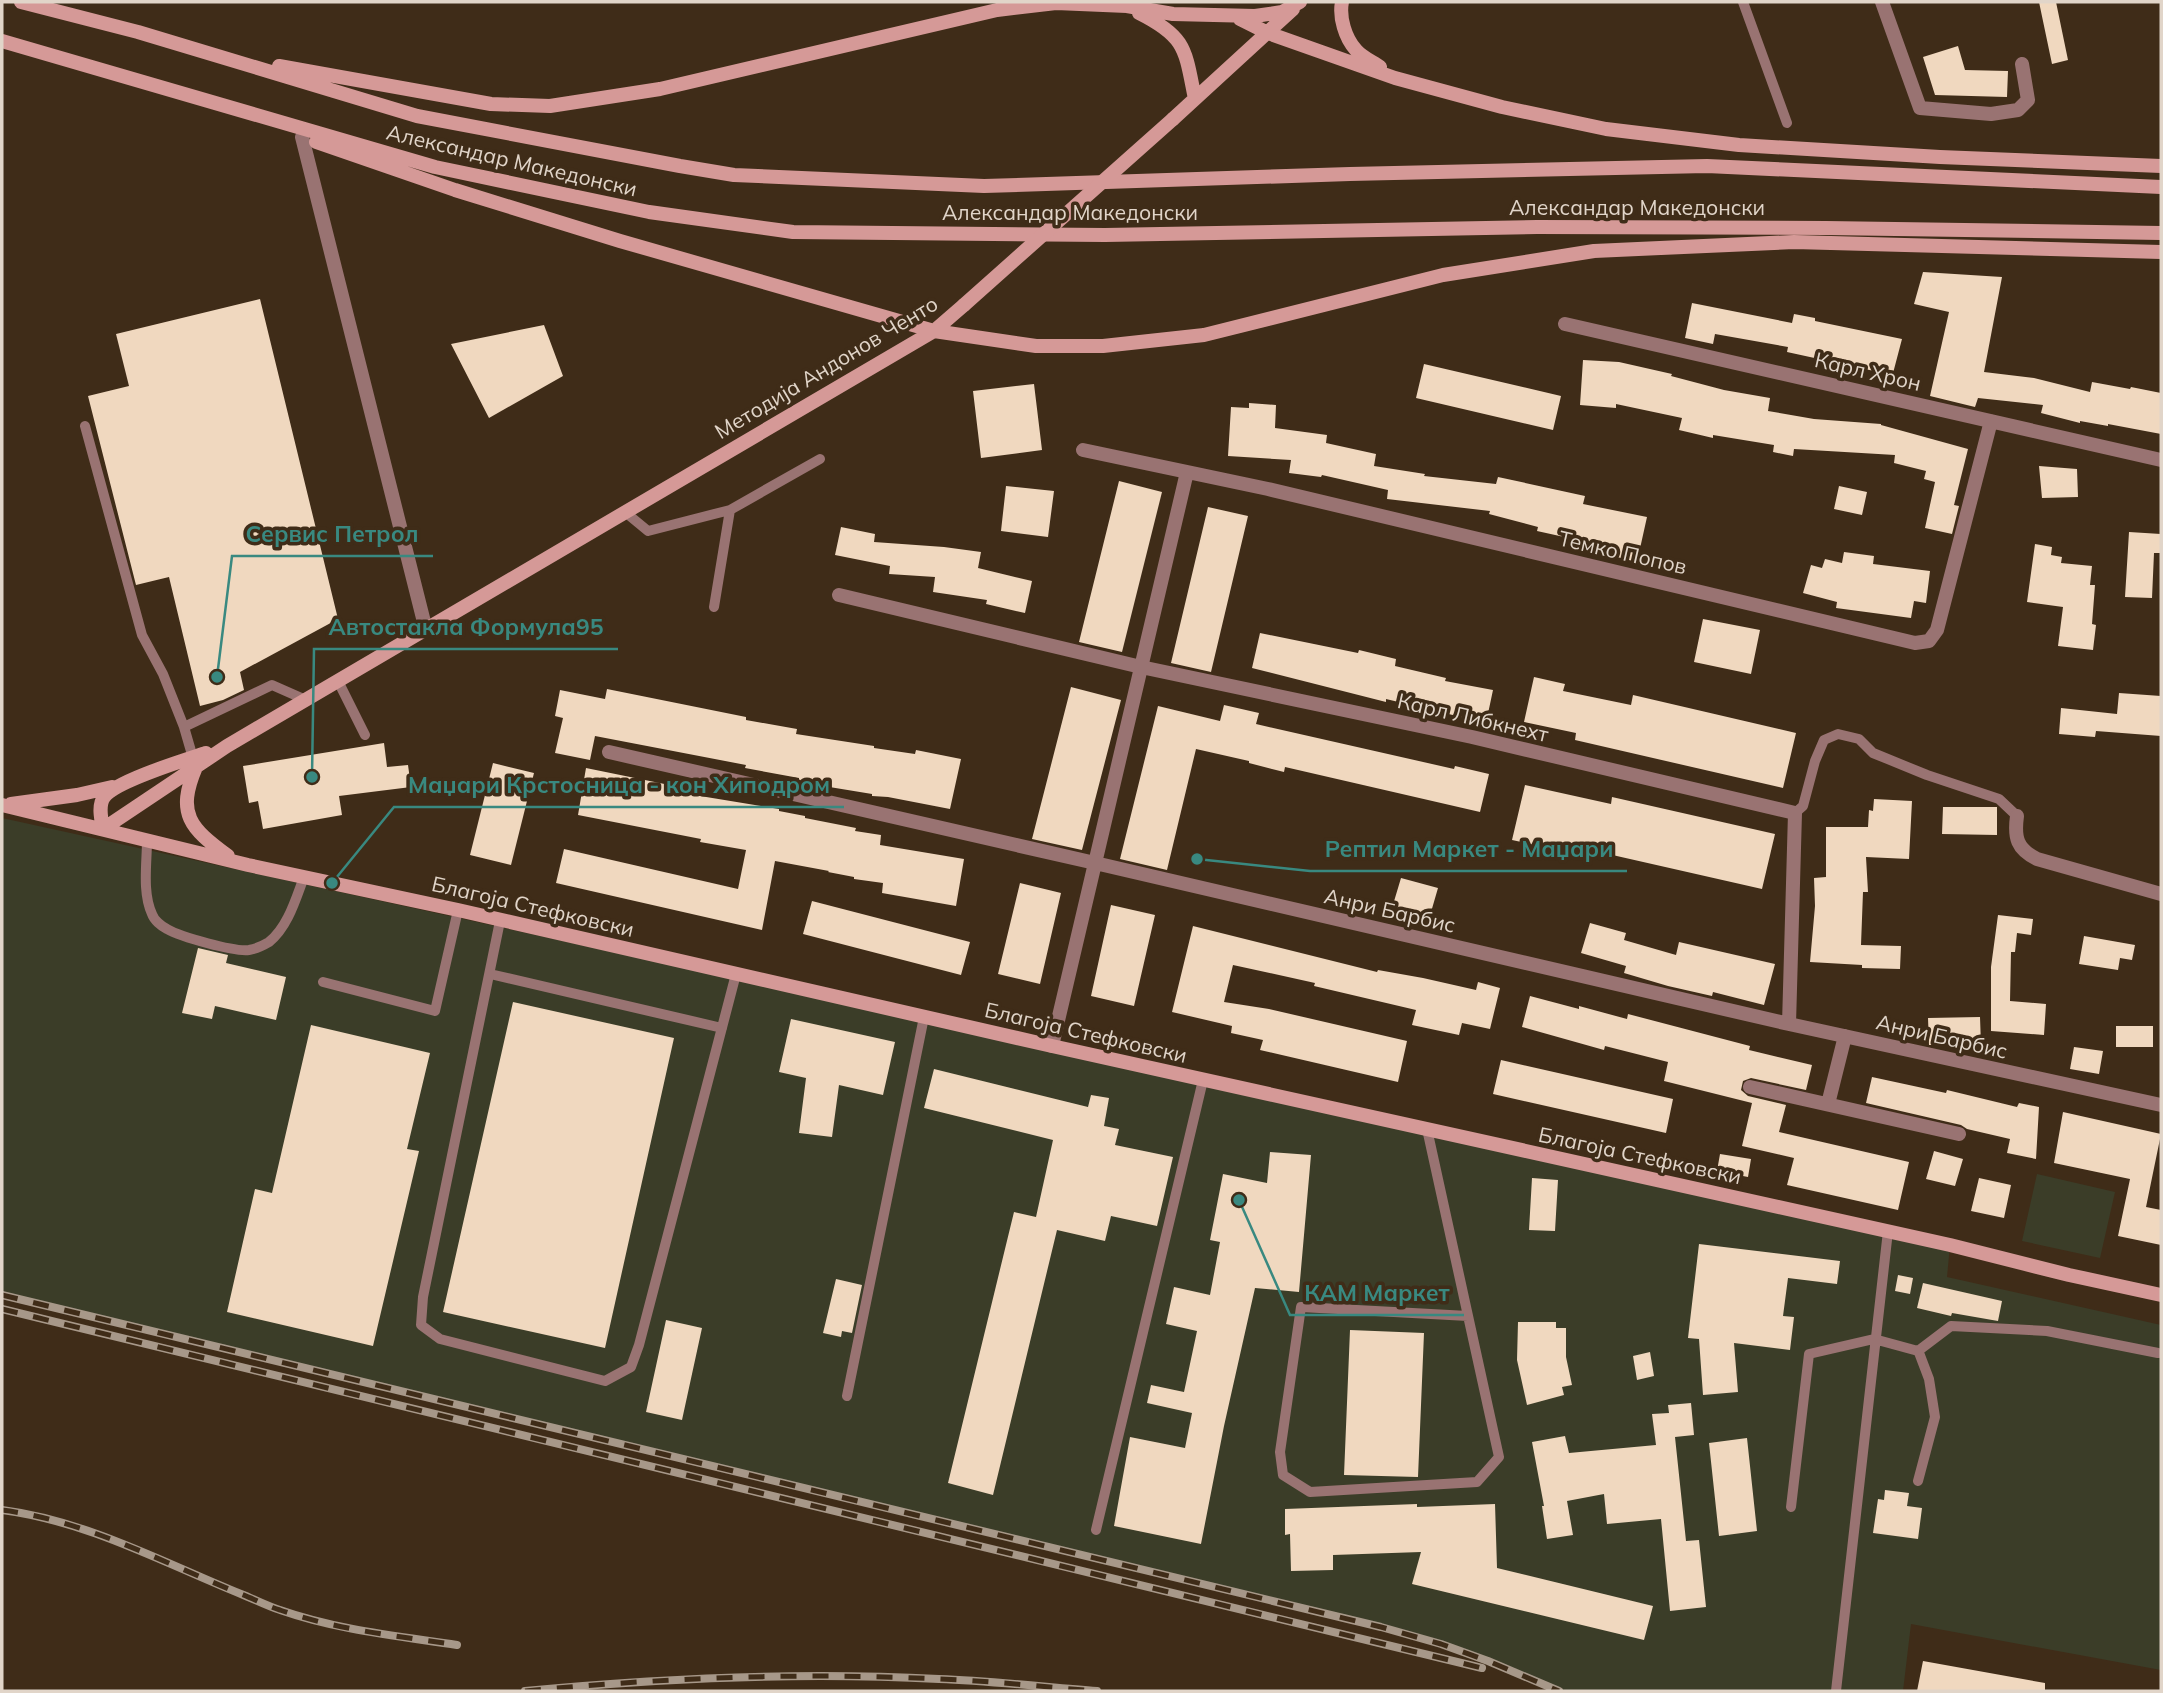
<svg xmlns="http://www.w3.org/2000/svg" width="2163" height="1693" viewBox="0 0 2163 1693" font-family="Mulish,sans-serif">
<rect width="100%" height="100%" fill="#3f2c18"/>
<path fill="#3b3d28" d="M2,818L1950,1245L1947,1277L2161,1325V1670L1911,1624L1903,1691H1559L1488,1661L1441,1644L1381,1627L2,1295Z
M2037,1174L2115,1192L2100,1258L2022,1241Z"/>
<path fill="#f0d8bf" d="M2039,2H2056L2068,60L2052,64Z
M1958,46L1965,70L2008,71L2007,97L1935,95L1923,57Z
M1923,272L2002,277L1984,372L2034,378L2090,392L2092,382L2130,389L2131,387L2161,393V434L2108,424V426L2080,421V423L2041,413L2043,405L1978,398L1975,407L1930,396L1949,312L1914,304Z
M260,299L338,619L240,672L244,690L223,700L200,706L169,577L136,585L88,396L129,386L116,334Z
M1692,303L1792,323L1794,314L1815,318V321L1902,339L1892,377L1874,371L1787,352L1788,347L1715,334L1713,344L1685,338Z
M544,325L563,376L489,418L451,344Z
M1583,360L1619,362L1672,374L1671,376L1724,390L1770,398L1768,411L1814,419L1881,424V425L1968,449L1954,505L1959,506L1952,534L1925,528L1935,482L1924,479L1926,471L1894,463L1895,455L1794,449L1793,456L1773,452L1774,445L1713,435V438L1679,430L1682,418L1616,404V408L1580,405Z
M1424,364L1561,396L1553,430L1416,398Z
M1034,384L1042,450L981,458L973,391Z
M1249,403L1276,405L1275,428L1327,435L1326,443L1376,454L1374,466L1425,474L1424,476L1496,484L1498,477L1585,496L1583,504L1647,517L1637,562L1613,556L1614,548L1537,531L1538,527L1489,514L1490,511L1387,499L1388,490L1322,475L1321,477L1289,473L1291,460L1228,456L1231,407L1249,408Z
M2039,466L2077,469L2078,497L2042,498Z
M1119,481L1162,492L1122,652L1079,642Z
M1006,486L1054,491L1048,537L1001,531Z
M1839,486L1867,492L1862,515L1834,509Z
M1208,507L1248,516L1211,672L1171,663Z
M841,527L875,534L874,542L944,547L981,552L978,568L1032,581L1025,613L986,604L987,600L933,592L935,577L889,574L890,566L835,555Z
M2129,532L2161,534V553H2154L2152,598L2125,597Z
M2035,544L2052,547L2051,555L2062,557L2061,563L2092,566L2090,585H2095L2092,624L2096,625L2093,650L2058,646L2063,607L2027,602Z
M1844,552L1874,556L1873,564L1930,571L1926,603L1914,601L1911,618L1836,608L1837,602L1803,593L1811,565L1822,568L1825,559L1842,563Z
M1703,619L1760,630L1751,674L1694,662Z
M1260,633L1358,653L1359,650L1396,659L1395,666L1446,678L1445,681L1493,690L1486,723L1386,699V702L1252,668Z
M1534,677L1565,684L1563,691L1631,705L1633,695L1796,733L1783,788L1575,740L1576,733L1524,722Z
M1071,687L1121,700L1082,850L1032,839Z
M607,689L746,717V720L797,729L796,734L874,746V748L915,754L916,750L961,759L950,809L888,797L872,796V794L799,782V778L745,768L746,765L595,736L590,760L555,753L563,718L555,716L560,690L605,699Z
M2119,693L2161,696V736L2096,731L2095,737L2059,734L2061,708L2117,714Z
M1224,705L1259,713L1256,724L1454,769L1455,766L1489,774L1480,812L1285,767L1284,772L1249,763V761L1196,749L1167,870L1120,859L1158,706L1220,721Z
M384,743L387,767L408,765L411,787L339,796L342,815L263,829L258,801L249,803L243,766Z
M493,763L534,773L511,865L470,855Z
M586,768L689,789L688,794L779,809V811L805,816V818L856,828L855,831L881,835L880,845L964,859L956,906L882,893L883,883L854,879V877L828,872L829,871L775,861L762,930L556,883L564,849L738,889L746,850L700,842L701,839L578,815Z
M1525,785L1611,804L1612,797L1775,834L1762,889L1586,849L1584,856L1512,840Z
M1874,799L1912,801L1909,859L1866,857L1868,892H1863L1861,945L1901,946L1900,969L1862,968V965L1810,962L1815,906L1814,878L1826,877V827H1868L1869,810L1873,811Z
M1943,807H1997V835L1942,834Z
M1401,878L1438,888L1429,919L1392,908Z
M1020,883L1061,893L1040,984L998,974Z
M812,901L970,942L961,975L803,934Z
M1111,905L1155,915L1134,1006L1091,996Z
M1998,915L2033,919L2031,935L2017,933L2015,952H2011L2010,1001L2046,1004L2044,1035L1991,1031V967Z
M1590,923L1626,933L1624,940L1676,955L1679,942L1775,964L1764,1005L1713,992L1712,996L1668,986L1624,973L1626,966L1581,953Z
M1193,926L1377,972L1378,970L1423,978L1476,990L1478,982L1500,988L1490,1029L1462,1023L1459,1035L1412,1025L1416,1010L1314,986L1315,983L1233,965L1224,1002L1269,1009L1407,1041L1398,1082L1260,1050L1263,1040L1231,1033L1232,1026L1172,1012Z
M2084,936L2135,945L2132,960L2120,958L2118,970L2079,964Z
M198,948L228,955L226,963L286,977L276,1020L215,1006L212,1019L182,1013Z
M1530,996L1579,1009V1006L1627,1019L1628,1014L1750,1046L1749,1050L1812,1065L1806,1090L1751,1078L1743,1081L1741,1090L1748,1096L1786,1105L1779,1132L1909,1162L1898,1210L1787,1185L1794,1158L1742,1146L1752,1103L1664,1081L1668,1062L1605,1046L1604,1050L1522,1027Z
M513,1002L674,1038L605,1348L443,1312Z
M1980,1017L1981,1045H1929L1928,1018Z
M791,1019L895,1042L883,1095L839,1085L832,1137L799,1133L806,1078L779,1072Z
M311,1025L430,1053L407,1149L419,1151L373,1346L227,1312L255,1189L272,1193Z
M2116,1026H2153V1047H2116Z
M2074,1047L2103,1051L2099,1074L2070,1069Z
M1501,1060L1673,1099L1666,1133L1493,1094Z
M934,1069L1088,1107L1091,1095L1109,1098L1104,1126L1119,1129L1115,1145L1173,1157L1157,1226L1111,1216L1105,1241L1057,1230L993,1495L948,1483L1014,1212L1036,1217L1053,1140L924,1108Z
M1872,1077L1946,1093L1947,1090L2017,1107L2019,1103L2039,1107L2036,1159L2007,1153L2010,1139L1967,1129L1961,1125L1866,1103Z
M2063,1112L2161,1134L2146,1207L2161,1210V1245L2118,1236L2130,1179L2054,1163Z
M1934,1151L1963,1159L1955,1186L1926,1179Z
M1270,1152L1311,1155L1299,1292L1255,1288L1224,1426L1201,1544L1114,1526L1130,1437L1185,1448L1192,1413L1147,1403L1151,1385L1184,1392L1197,1331L1166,1324L1174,1287L1210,1295L1220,1242L1210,1240L1223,1174L1267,1183Z
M1720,1154L1751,1159L1748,1177L1717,1171Z
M1532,1178L1558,1180L1555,1231L1529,1230Z
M1979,1178L2011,1185L2004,1218L1971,1211Z
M1699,1244L1840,1261L1837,1284L1788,1278L1783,1316L1794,1317L1790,1350L1734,1343L1738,1392L1703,1395L1699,1339L1688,1338Z
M1898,1275L1913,1278L1910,1294L1895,1291Z
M836,1279L862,1285L852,1333L842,1331L841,1337L823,1333Z
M1923,1283L2002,1301L1998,1321L1952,1313L1951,1316L1917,1308Z
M666,1320L702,1328L682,1420L646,1412Z
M1518,1322H1556V1328H1566V1357L1572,1385L1562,1387L1564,1395L1527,1405L1517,1360Z
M1350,1330L1424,1333L1418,1477L1344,1475Z
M1650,1352L1654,1376L1637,1380L1633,1356Z
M1691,1403L1694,1435L1675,1437L1686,1541L1699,1540L1706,1607L1670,1611L1661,1519L1607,1524L1604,1494L1567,1501L1573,1535L1547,1539L1542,1506H1544L1532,1442L1565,1436L1569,1453L1656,1445L1652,1414L1669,1413L1668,1405Z
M1747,1438L1757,1531L1719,1536L1709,1443Z
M1885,1490L1909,1493L1907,1506L1922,1508L1918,1539L1873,1533L1878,1499L1884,1500Z
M1417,1504V1507L1495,1504L1497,1568L1653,1606L1644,1640L1412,1584L1421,1552L1333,1555V1570L1291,1571L1290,1534L1285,1535V1509Z
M1923,1661L2045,1683V1691H1917Z"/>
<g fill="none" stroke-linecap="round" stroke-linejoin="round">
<path stroke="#997372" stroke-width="10" d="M1743,2L1787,123
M85,426L142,635L163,674L184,727L193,758
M625,512L648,531L730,510L820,459
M714,607L730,510
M338,681L365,735
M184,727L272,685L306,700
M1795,813L1803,806L1815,761L1824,740L1838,734L1859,739L1873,753L1927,775L1999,799L2017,816
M147,840C147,863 142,892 152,914C154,920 161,926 167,929C181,937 234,952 249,950C255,949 264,945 269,942C288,927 296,898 304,877
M500,921L423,1297L421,1325L440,1339L605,1381L631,1367L639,1345L736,974
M490,974L722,1028
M323,982L435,1011L458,910
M1427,1129L1499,1457L1477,1482L1310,1492L1283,1475L1280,1452L1301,1307L1468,1316
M847,1396L924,1017
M1918,1481L1935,1417L1929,1379L1918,1350
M1791,1507L1809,1354L1874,1339L1918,1351L1951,1326L2047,1331L2158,1353
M1096,1530L1203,1080
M1836,1691L1888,1231"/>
<path stroke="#997372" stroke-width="14" d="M1882,2L1920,108L1991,114L2018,110L2028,100L2022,64
M302,137L426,630
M1565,324L2161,460
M1083,450L1268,489L1915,643L1929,641L1937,630L1991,421
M839,595L1141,667L1472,737L1795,813L1789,1024
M609,752L1095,863L1789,1024L2161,1105
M2017,816C2014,838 2017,849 2037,859L2161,894
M1052,1046L1187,472
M1750,1087L1959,1134
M1828,1104L1845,1036"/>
<path stroke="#d59997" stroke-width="14" d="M21,2L138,32L417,116L680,166L734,175L984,186L1350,174L1707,166L2161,187
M1342,2C1339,17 1345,38 1356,50C1362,57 1373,62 1380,67
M1139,13C1187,37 1185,50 1195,99
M1240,19L1268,33L1395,78L1502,107L1606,129L1739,145L1940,157L2161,166
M2,41L435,167L649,212L793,232L1105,235L1537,227L1826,228L2161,233
M279,66L491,104L550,106L660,89L997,10L1056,3L1127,6L1173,14L1255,16L1282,12L1300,2
M1173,119L1293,9
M316,142L455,190L620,241L934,331L1036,346H1103L1204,335L1443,275L1594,251L1794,242L2161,252
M196,767C176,814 190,828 228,856
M11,804L77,795L112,787
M2,805L248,865L458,910L1052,1046L1950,1245L2069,1275L2161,1295
M103,829L227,746L934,331L964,305
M103,829C101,819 98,805 104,797C116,781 185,760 206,753"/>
<g stroke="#a79889" stroke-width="8">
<path id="rail" d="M2,1295L1381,1627L1441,1644L1488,1661L1559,1691
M2,1309L1482,1668
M2,1510C87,1521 162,1562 241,1594C254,1599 267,1606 280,1610C337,1630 398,1636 457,1645
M525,1691C662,1678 801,1672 939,1679C992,1681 1045,1687 1097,1691"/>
</g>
<use href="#rail" stroke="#3f2c18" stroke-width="5" stroke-dasharray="16" stroke-linecap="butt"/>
<path stroke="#d59997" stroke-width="14" d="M964,305L1173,119"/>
</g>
<g text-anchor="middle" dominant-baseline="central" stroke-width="7" stroke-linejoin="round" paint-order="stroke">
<g font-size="21" fill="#e1d5c9" stroke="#3f2c18">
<text transform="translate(512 160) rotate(13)">Александар Македонски</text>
<text x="1637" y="207">Александар Македонски</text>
<text x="1070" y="212">Александар Македонски</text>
<text transform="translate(826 367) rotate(-31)">Методија Андонов Ченто</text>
<text transform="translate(1868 371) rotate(13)">Карл Хрон</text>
<text transform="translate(1623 552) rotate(13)">Темко Попов</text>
<text transform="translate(1473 717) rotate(13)">Карл Либкнехт</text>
<text transform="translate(533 906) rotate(13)">Благоја Стефковски</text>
<text transform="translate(1390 910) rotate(13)">Анри Барбис</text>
<text transform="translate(1086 1032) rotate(13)">Благоја Стефковски</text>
<text transform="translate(1942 1036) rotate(13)">Анри Барбис</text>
<text transform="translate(1640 1155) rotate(12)">Благоја Стефковски</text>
</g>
</g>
<path fill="none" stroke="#398980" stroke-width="2.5" d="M217 677L232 556H433M312 777L314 649H618M332 883L394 807H844M1197 859L1310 871H1627M1239 1200L1290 1315H1464"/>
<g fill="#398980" stroke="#3f2c18" stroke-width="2.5">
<circle cx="217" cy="677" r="7"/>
<circle cx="312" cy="777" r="7"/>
<circle cx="332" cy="883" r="7"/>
<circle cx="1197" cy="859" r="7"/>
<circle cx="1239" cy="1200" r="7"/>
</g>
<g font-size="23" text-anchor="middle" font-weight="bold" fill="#398980" stroke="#3f2c18" stroke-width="7" stroke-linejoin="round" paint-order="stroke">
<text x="332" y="542">Сервис Петрол</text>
<text x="466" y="635">Автостакла Формула95</text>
<text x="619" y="793">Маџари Крстосница - кон Хиподром</text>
<text x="1469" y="857">Рептил Маркет - Маџари</text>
<text x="1377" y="1301">КАМ Маркет</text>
</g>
<rect width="2163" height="1693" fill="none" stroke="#e1d5c9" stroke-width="7"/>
</svg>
